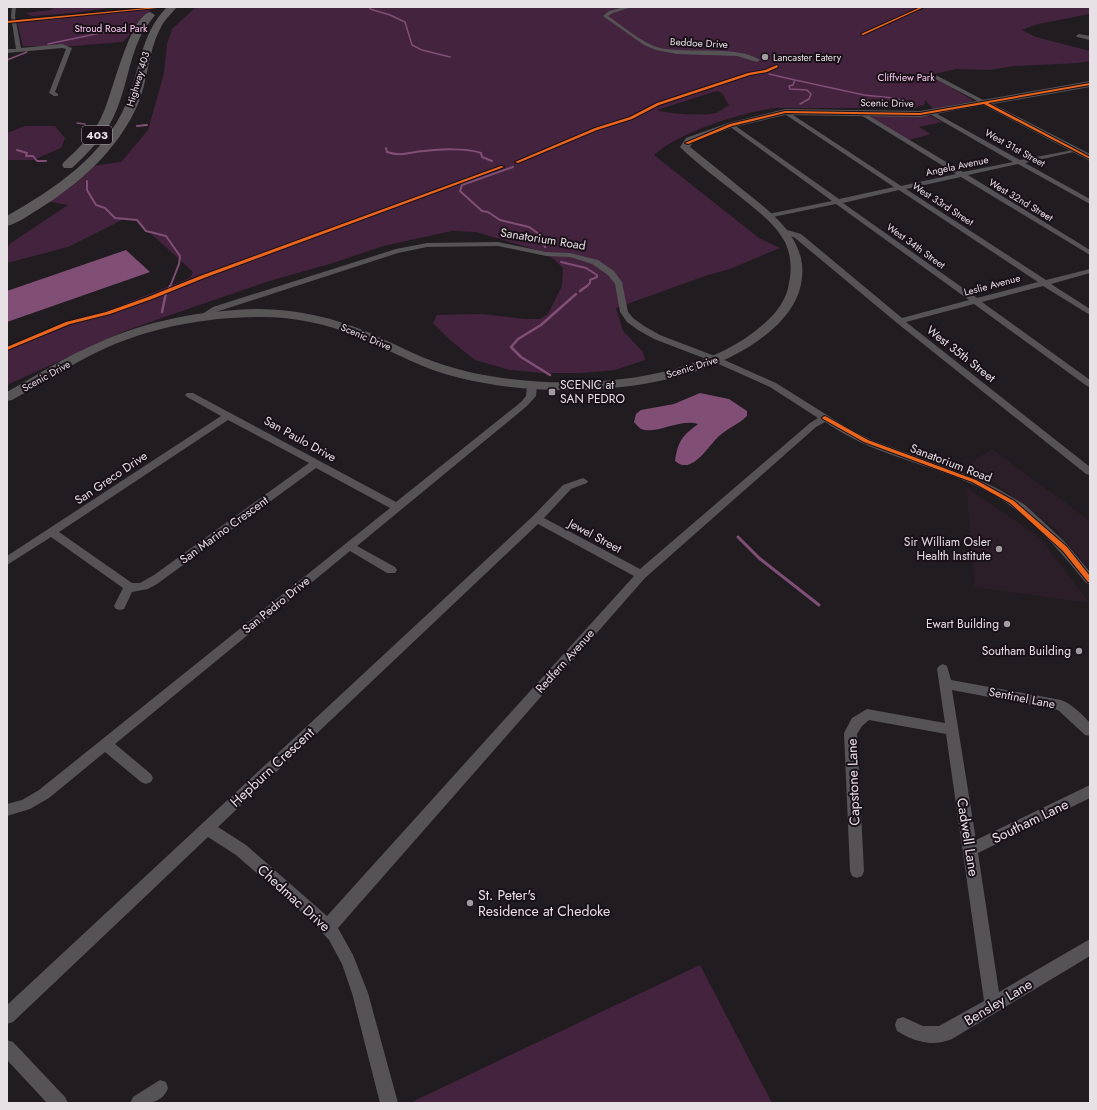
<svg xmlns="http://www.w3.org/2000/svg" width="1097" height="1110" viewBox="0 0 1097 1110" font-family="Jost,sans-serif">
<rect width="100%" height="100%" fill="#211c20"/>
<path fill="#2b1e29" d="M992,449L1090,521V570L1054,528L992,481L959,470Z
M966,487L1039,537L1090,603L975,587Z"/>
<path fill="#44233e" fill-rule="evenodd" d="M55,7H117L73,13L32,16L25,13L50,10Z
M196,7H1090V14L1038,24L1022,30L1036,37L1090,51V61L1079,63L1015,66L989,70L956,69L930,75L974,101L933,109L925,100L924,105L913,108H774C740,113 679,132 654,155L759,238L780,248L730,269L708,275L616,308L623,331L643,352L645,360L615,370L579,373H544L510,370L475,360L450,340L433,323L437,315L483,314L524,319H540L548,314L562,286L563,268L555,260L540,251L476,232L452,231L383,246L333,263L266,282L156,320L125,331L7,385V350L190,278L193,272L135,219L126,218L68,247L7,263V248L11,243L68,205L46,201L92,166L121,162L148,130L164,73L167,44L172,29ZM717,91L722,93L729,105C725,107 722,110 718,112C708,117 668,114 657,110Z
M150,9L147,16L123,42L74,46H23L17,22L58,17Z
M875,116H931L942,122L919,127L931,134L909,140L871,117Z
M25,126H55L65,138L61,148L33,160H7V133Z
M700,965L772,1103H415L414,1101Z"/>
<path fill="#814f76" d="M126,250L150,272L7,322V291Z
M700,393L729,399L747,411V416C739,424 728,428 719,436C708,446 692,476 675,461C678,441 682,436 698,424C680,418 656,435 641,429C638,427 636,424 634,422L636,414L641,410L674,404Z"/>
<g fill="none" stroke-linecap="round" stroke-linejoin="round">
<path stroke="#814f76" stroke-width="1.5" d="M369,7L370,9L390,15L405,22L412,45L422,50L450,57
M48,44L110,31
M7,60L27,52
M769,74L795,80L793,85L789,86L790,89L807,90L811,94L809,99L800,104
M795,80C818,85 841,90 864,95C885,98 895,95 914,107
M77,123L85,124
M144,125H147"/>
<path stroke="#814f76" stroke-width="2" d="M137,126L147,125
M386,148L387,152C402,157 409,152 424,151C440,149 467,148 481,153L482,157L492,161
M17,150L27,153L26,156H33L37,161H46
M513,167L462,185L460,191L482,211L488,212L500,220L529,227L539,234L545,247
M87,181V190L96,205L105,208L115,218L137,220L146,231L166,236L180,256L179,264L170,287
M561,262L586,268L597,275V277L590,280V283L586,287"/>
<path stroke="#814f76" stroke-width="2.5" d="M169,289L170,286
M580,291L587,286
M162,312L166,293
M550,375L521,357L511,347L518,339L541,325L576,294"/>
<path stroke="#814f76" stroke-width="3" d="M738,537L759,558L819,605"/>
<path fill="#555355" fill-rule="evenodd" d="M12,7H16L15,16L21,48L62,44L72,48L55,92L58,94V96H54L49,93L66,49L62,48L7,53V49H16L11,16Z
M624,7H632L613,13L608,16C624,27 642,43 660,48C688,54 738,45 760,60L757,62L737,56L677,54L656,50L644,45L603,16L609,11Z
M1079,34L1090,36V40L1077,37L1076,36Z
M930,72L987,102L988,103L983,104L928,75L927,74Z
M783,111H787L901,186L956,174L859,114V112H863L963,172L1013,162L928,113V111H932L1020,160L1078,149V151L1025,163L1090,199V204L1018,164L968,175L1090,250V255L961,177L906,189L1046,280L1090,269V273L1051,284L1090,309V315L1043,286L982,302L1090,380V387L1087,386L974,304L906,322L1090,467V475L1086,474L897,323L795,238L780,231L784,229L801,234L902,318L969,300L836,204L768,218V214L832,201L729,126V124H733L839,199L894,187L783,113ZM899,190L1038,282L977,298L843,203Z
M498,242L546,252L570,253L598,260L614,271L622,282L628,312L633,318L644,326L660,335L720,358L776,383L846,427L869,439L978,479L1000,490L1025,505L1064,541L1090,572V584L1086,583C1059,550 1030,515 992,494C951,471 904,462 862,443C849,437 837,430 825,422L816,427L645,578L338,928L353,955L368,993L398,1103H380L352,993L342,964L329,940L314,923L236,855L208,837L13,1022L7,1024V1005L533,516L563,485L583,478L588,481L587,483L571,489L544,518L640,569L810,423L818,418L770,387L714,362L654,339L638,330L627,322L620,312L615,284L608,275L592,264L570,257L546,256L498,246L427,247L398,253L219,311L203,318L199,316L213,307L396,249L427,243ZM538,524L634,576L327,916L246,845L218,827Z
M532,383L537,386L536,396L527,406L357,546L395,567L397,570L395,573H387L350,551L115,744L151,774L153,778L151,782L146,784L141,782L105,752L49,798L30,809L7,816V804L22,800L39,790L390,508L316,468L157,584L148,589L132,592L124,609L120,610L116,609L114,606L123,588L51,537L7,565V556L221,416L187,397L185,395L187,393H193L396,502L521,402L526,396L527,386ZM228,420L309,463L154,575L140,583H132L59,532Z
M943,664L947,666L951,680L1061,700C1072,704 1082,714 1090,723V736L1085,735L1058,710L952,690L976,840L1090,785V798L978,853L999,992L1090,939V956L952,1039C932,1047 915,1042 897,1031L895,1025L897,1019L903,1017L923,1026H939L984,1001L946,734L869,720L862,726L857,734L864,871L862,876L857,878L852,876L850,871L844,733L852,718L867,709L945,723L937,669L939,666Z
M7,1040L13,1042L65,1097L68,1103H47L7,1060Z
M160,1080L166,1082L168,1088C162,1105 146,1103 130,1103L133,1097Z"/>
<path fill="#585557" fill-rule="evenodd" d="M1090,81V87L993,104L1090,154V161L983,105L920,117L785,115L734,127L693,142L690,147C708,161 726,176 743,190C776,216 814,244 799,292C792,312 776,328 759,340C683,395 549,400 460,378C424,370 392,351 359,337C328,324 295,317 262,317C209,317 157,326 108,347C75,362 44,382 12,400L7,401V392C37,375 66,356 98,343C149,320 204,310 259,309C297,309 335,318 370,333C393,343 416,356 441,364C533,395 692,391 766,322C778,311 787,298 789,283C792,269 791,255 785,242C774,222 755,209 738,195C719,180 699,165 682,149L680,147L686,138L728,123L785,109L920,111Z"/>
<path fill="#5d5a5c" fill-rule="evenodd" d="M167,7H177C171,14 164,20 160,29C148,52 148,80 138,104C118,150 80,183 39,209C29,215 18,223 7,226V216C54,189 104,156 126,104C141,69 139,36 167,7Z
M150,12L155,15C150,22 145,28 141,35C128,62 126,92 113,118C104,137 88,153 72,168H64L62,165L64,162C78,149 92,136 101,118C112,98 128,18 150,12Z"/>
<g stroke="#1a1118" stroke-width="2">
<path id="cycleway" d="M158,7H167L7,23V21Z
M921,7H924L863,35L861,34Z
M777,65L778,67L767,72L750,75L659,105L632,119L597,130L518,163L515,162L595,128L630,117L657,103L748,73L765,70Z
M1090,83V85L988,103L1090,157V159L984,104L920,115L785,113L732,126L688,144L685,143L730,124L785,111L920,113Z
M501,166L504,167L204,278L152,299L110,314L70,324L7,350V347L66,322L106,312L148,297L200,276Z
M825,416L868,440L976,480L1014,501L1067,547L1090,576V582H1088L1063,551L1010,503L972,482L864,442L823,419L822,418L823,417Z"/>
</g>
<use href="#cycleway" fill="#eb651d" fill-rule="evenodd"/>
</g>
<g fill="#a29ba0" stroke="#1a1118" stroke-width="1.5">
<circle cx="765" cy="57" r="4"/>
<rect x="548" y="388" width="8" height="8" rx="2"/>
<circle cx="999" cy="549" r="4"/>
<circle cx="1007" cy="624" r="4"/>
<circle cx="1079" cy="651" r="4"/>
<circle cx="470" cy="903" r="4"/>
</g>
<g text-anchor="middle" dominant-baseline="central" stroke-width="4" stroke-linejoin="round" paint-order="stroke">
<g font-size="10" fill="#fecdf3" stroke="#1a1118">
<text x="111" y="28">Stroud Road Park</text>
<text x="906" y="77">Cliffview Park</text>
</g>
<g font-size="10" fill="#e7e0e5" stroke="#1a1118">
<text transform="translate(699 43) rotate(3)">Beddoe Drive</text>
<text transform="translate(138 79) rotate(-73)">Highway 403</text>
<text transform="translate(887 103) rotate(1)">Scenic Drive</text>
<text transform="translate(1015 148) rotate(29)">West 31st Street</text>
<text transform="translate(957 166) rotate(-12)">Angela Avenue</text>
<text transform="translate(1021 200) rotate(31)">West 32nd Street</text>
<text transform="translate(943 204) rotate(33)">West 33rd Street</text>
<text transform="translate(916 246) rotate(36)">West 34th Street</text>
<text transform="translate(992 285) rotate(-15)">Leslie Avenue</text>
<text transform="translate(366 337) rotate(23)">Scenic Drive</text>
<text transform="translate(692 367) rotate(-17)">Scenic Drive</text>
<text transform="translate(46 376) rotate(-29)">Scenic Drive</text>
</g>
<g font-size="10" fill="#e7e0e5" stroke="#1a1118" text-anchor="start">
<text x="773" y="57">Lancaster Eatery</text>
</g>
<rect fill="#1a1118" stroke="#aaa2a8" stroke-width="1" x="82" y="126" width="30" height="18" rx="3"/>
<g font-size="11" font-weight="bold" fill="#e7e0e5">
<text x="97" y="135">403</text>
</g>
<g font-size="12" fill="#e7e0e5" stroke="#1a1118">
<text transform="translate(543 239) rotate(9)">Sanatorium Road</text>
<text transform="translate(961 354) rotate(38)">West 35th Street</text>
<text transform="translate(300 439) rotate(29)">San Paulo Drive</text>
<text transform="translate(951 463) rotate(21)">Sanatorium Road</text>
<text transform="translate(111 478) rotate(-34)">San Greco Drive</text>
<text transform="translate(224 530) rotate(-36)">San Marino Crescent</text>
<text transform="translate(595 536) rotate(28)">Jewel Street</text>
<text transform="translate(276 605) rotate(-39)">San Pedro Drive</text>
<text transform="translate(565 661) rotate(-48)">Redfern Avenue</text>
<text transform="translate(1022 698) rotate(11)">Sentinel Lane</text>
</g>
<g font-size="12" fill="#e7e0e5" stroke="#1a1118" text-anchor="end">
<text x="560" y="385" text-anchor="start">SCENIC at<tspan x="560" dy="14">SAN PEDRO</tspan></text>
<text x="991" y="542">Sir William Osler<tspan x="991" dy="14">Health Institute</tspan></text>
<text x="999" y="624">Ewart Building</text>
<text x="1071" y="651">Southam Building</text>
</g>
<g font-size="14" fill="#e7e0e5" stroke="#1a1118">
<text transform="translate(272 767) rotate(-43)">Hepburn Crescent</text>
<text transform="translate(853 782) rotate(-92)">Capstone Lane</text>
<text transform="translate(1030 821) rotate(-26)">Southam Lane</text>
<text transform="translate(968 837) rotate(81)">Cadwell Lane</text>
<text transform="translate(294 898) rotate(42)">Chedmac Drive</text>
<text transform="translate(998 1002) rotate(-31)">Bensley Lane</text>
</g>
<g font-size="14" fill="#e7e0e5" stroke="#1a1118" text-anchor="start">
<text x="478" y="895">St. Peter's<tspan x="478" dy="16">Residence at Chedoke</tspan></text>
</g>
</g>
<rect width="1097" height="1110" fill="none" stroke="#e7e0e5" stroke-width="16"/>
</svg>
